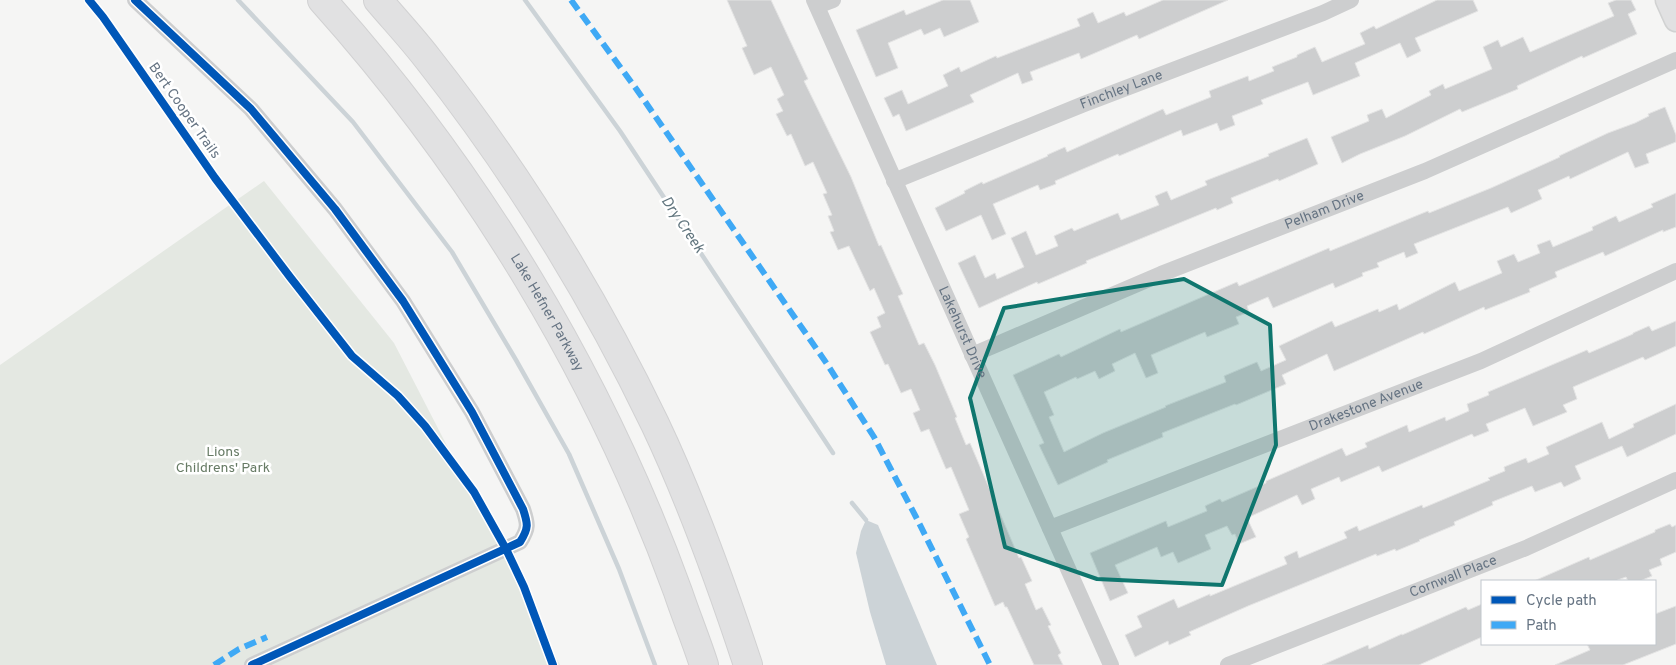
<svg xmlns="http://www.w3.org/2000/svg" width="1676" height="665" viewBox="0 0 1676 665" font-family="Overpass,sans-serif">
<rect width="100%" height="100%" fill="#f5f5f4"/>
<path fill="#e4e8e2" d="M264,181L394,343L560,665H0V365Z"/>
<path fill="#ccd3d7" d="M866,520L878,525L937,665H886L870,612L856,553L861,531Z"/>
<g fill="none" stroke-linecap="round" stroke-linejoin="round">
<path stroke="#ccd3d7" stroke-width="4.5" d="M238,0L353,122L452,252L516,360L569,454L619,569L655,665
M525,0L620,131L833,453
M852,503L866,520"/>
</g>
<path fill="#cdcecf" stroke="#e4e4e4" d="M727,0H771L808,79L804,81L851,177L879,246L881,245L903,294L898,296L919,345L924,343L935,365L957,417L955,418L966,445L970,443L1019,558L1021,557L1032,581L1025,584L1036,610L1042,607L1051,625L1048,626L1061,653L1058,655L1063,665H1034L1007,607H1005L1003,602L995,606L966,539L969,537L959,514L969,510L951,467L946,469L929,429L921,432L913,413L920,410L911,389L901,393L888,364L885,365L870,332L881,327L877,317L885,313L874,288L870,291L849,246L838,250L830,232L834,231L828,216L832,215L823,194L827,193L813,162L805,166L791,134L787,136L776,114L783,111L777,99L784,95L771,67L754,75L742,48L747,46Z
M943,0H970L979,22L944,37L940,28L924,35L921,29L888,43L898,68L876,77L856,30L904,10L906,15Z
M1163,0H1228L1139,39L1137,35L1081,59L1079,53L1030,72L1033,80L1022,84L1018,73L970,95L974,102L906,131L899,114L893,117L884,98L902,90L908,104L948,86L943,75L959,67L961,72L996,56L997,58L1080,26L1077,19L1093,12L1098,23L1124,12L1126,16Z
M1437,0H1473L1478,11L1415,38L1421,51L1407,58L1400,43L1355,63L1360,76L1313,95L1308,82L1261,100L1263,104L1232,116L1235,125L1220,131L1217,123L1183,136L1181,130L1119,156L1118,154L1055,181L1056,184L1040,190L1038,185L993,204L1006,234L992,240L981,215L946,231L935,208L965,193L964,191L982,182L983,184L1048,156L1047,155L1065,147L1067,152L1163,109L1166,115L1211,97L1209,91L1248,76L1249,81L1274,71L1272,67L1297,57V55L1315,47L1322,62L1365,44L1360,33L1374,26L1376,29Z
M1616,0H1631L1636,10L1628,14L1637,34L1583,58L1582,56L1517,86L1518,89L1462,112L1460,109L1405,136L1360,154L1342,163L1331,137L1369,121L1367,115L1382,109L1386,118L1431,95L1429,91L1443,84L1445,89L1492,69L1483,47L1498,40L1501,47L1523,37L1530,52L1614,16L1608,3Z
M1665,107L1676,135V142L1646,154L1649,163L1635,168L1628,152L1570,179L1569,176L1538,190L1542,199L1511,213L1508,207L1414,244L1418,253L1406,258L1404,252L1377,263L1379,267L1362,273L1363,276L1335,288L1333,283L1273,308L1268,297L1247,306L1249,312L1236,317L1239,324L1207,337L1205,332L1151,355L1158,373L1146,378L1135,353L1112,364L1115,371L1099,379L1095,371L1077,379L1076,377L1044,392L1054,415L1049,417L1064,452L1103,433L1166,407L1165,406L1226,382L1224,376L1257,362L1261,371L1286,360L1279,346L1332,321L1335,327L1378,309L1379,312L1397,304L1399,310L1455,282L1459,291L1502,273L1497,261L1514,254L1518,262L1540,253L1537,245L1550,240L1553,247L1593,230L1592,227L1616,216L1619,222L1653,207L1651,204L1676,193V227L1663,232V230L1605,256L1603,252L1555,272L1557,277L1529,289L1530,292L1485,310L1484,307L1424,334L1423,332L1334,371L1327,354L1282,375L1286,384L1236,405L1235,404L1162,433L1163,437L1107,460L1108,462L1058,485L1039,445L1044,443L1013,375L1059,354L1061,357L1120,329L1121,332L1237,282L1239,286L1329,248L1330,251L1428,211L1429,213L1491,188L1560,157L1559,156L1608,133L1635,123L1649,116L1648,114Z
M1307,138L1318,164L1279,181L1278,179L1231,198L1233,203L1217,210L1216,208L1086,261L1087,263L1038,284L1037,282L979,308L958,263L975,255L985,278L995,273L997,279L1024,267L1011,238L1026,231L1036,255L1058,246L1054,236L1072,228L1074,231L1118,213L1121,220L1159,205L1155,196L1167,191L1171,200L1207,185L1205,181L1269,156L1268,154Z
M1676,321V346L1645,360L1643,357L1573,387L1577,399L1563,405L1567,412L1533,426L1525,408L1486,424L1489,431L1474,437L1472,434L1382,472L1379,466L1341,482L1339,477L1311,489L1315,499L1302,505L1297,495L1247,518L1256,537L1239,544L1235,534L1232,535L1227,526L1205,535L1211,549L1178,563L1173,552L1161,557L1157,547L1115,565L1128,593L1110,601L1090,553L1166,521L1168,527L1207,511L1205,506L1220,499L1222,502L1266,483V481L1342,448L1346,456L1367,447L1365,443L1407,425L1409,432L1445,417L1446,421L1469,411L1467,404L1489,395L1488,392L1587,350L1589,353L1633,334V333L1649,326L1652,331Z
M1676,404V434L1627,457L1622,446L1575,466L1581,479L1564,487L1561,482L1535,492L1532,486L1492,502L1493,505L1454,522L1455,525L1419,540L1420,541L1396,551L1395,549L1377,556L1376,554L1248,606L1189,632L1191,635L1169,645L1168,641L1135,657L1125,635L1142,627L1137,616L1174,599L1178,608L1210,594V596L1287,564L1284,557L1297,551L1299,558L1347,538L1344,532L1357,526L1359,531L1422,505L1423,508L1490,480L1488,478L1505,471L1504,467L1526,458L1528,463L1549,454L1546,447L1602,422L1609,439L1634,427L1633,424Z
M1670,524L1672,527L1676,525V552L1660,559L1662,565L1649,570L1652,576L1640,581H1628L1626,577L1615,581H1534L1589,557L1590,560L1655,532V530Z
M1482,604V637L1419,665H1322L1368,645L1369,649L1402,634V635L1466,607L1468,610Z
M1676,606V644L1623,665H1555L1590,650L1587,644H1655V614Z"/>
<g fill="none" stroke-linecap="round" stroke-linejoin="round">
<g stroke="#d1d2d2" stroke-width="25">
<path id="secondary" d="M1667,0L1676,20"/>
</g>
<g stroke="#d1d1d2" stroke-width="30">
<g id="highway">
<path id="s6" d="M322,0C476,172 599,374 678,592C686,616 696,640 704,665"/>
<path d="M378,0C394,19 412,38 428,59C517,172 593,295 655,424C692,502 721,583 748,665"/>
</g>
</g>
<g stroke="#cdcecf" stroke-width="16">
<path d="M135,0L251,109L335,209L403,301L472,412L523,509C528,524 529,528 520,542L252,665"/>
<path id="s1" d="M814,0L1111,665"/>
<path d="M817,6L833,0"/>
<path id="s2" d="M894,181L1084,104L1323,13L1351,0"/>
<path id="s3" d="M972,355L1161,274L1425,171L1676,60"/>
<path id="s4" d="M1050,528L1481,361L1676,271"/>
<path id="s5" d="M1228,665L1526,548L1676,480"/>
</g>
<use href="#secondary" stroke="#e1e1e2" stroke-width="22"/>
<use href="#highway" stroke="#e1e1e2" stroke-width="28"/>
<path stroke="#3fa9f5" stroke-width="6" stroke-dasharray="12 6" stroke-linecap="butt" d="M571,0L637,90L827,364L874,437L916,517L990,665
M214,665L239,649L267,637"/>
<g stroke="#fff" stroke-width="11">
<path id="cycleway" d="M89,0L103,17L215,178L290,277L352,356L398,396L425,426L474,492L506,549L524,587L553,665
M135,0L251,109L335,209L403,301L472,412L523,509C528,524 529,528 520,542L252,665"/>
</g>
<use href="#cycleway" stroke="#0057b8" stroke-width="8"/>
</g>
<path fill="#0f766e" fill-opacity="0.2" stroke="#0f766e" stroke-width="4" stroke-linejoin="round" d="M1184,279L1270,325L1276,445L1222,585L1097,579L1005,547L970,398L1004,308Z"/>
<g text-anchor="middle" dominant-baseline="central" stroke-width="5" stroke-linejoin="round" paint-order="stroke">
<g font-size="14" fill="#667483" stroke="#fff">
<text stroke="none"><textPath href="#s2" startOffset="245">Finchley Lane</textPath></text>
<text transform="translate(184 111) rotate(55)">Bert Cooper Trails</text>
<text stroke="none"><textPath href="#s3" startOffset="381">Pelham Drive</textPath></text>
<text stroke="none"><textPath href="#s6" startOffset="386">Lake Hefner Parkway</textPath></text>
<text stroke="none"><textPath href="#s1" startOffset="364">Lakehurst Drive</textPath></text>
<text stroke="none"><textPath href="#s4" startOffset="339">Drakestone Avenue</textPath></text>
<text stroke="none"><textPath href="#s5" startOffset="242">Cornwall Place</textPath></text>
</g>
<g font-size="14" fill="#677b65" stroke="#fff">
<text x="223" y="452">Lions<tspan x="223" dy="16">Childrens' Park</tspan></text>
</g>
<g font-size="15" font-style="italic" fill="#62767f" stroke="#fff">
<text transform="translate(682 225) rotate(56)">Dry Creek</text>
</g>
</g>
<rect x="1481" y="580" width="175" height="65" fill="#ffffff" stroke="#c2c7cd"/>
<rect x="1491" y="596" width="25" height="8" fill="#0057b8" stroke="#c2c7cd"/>
<text x="1526" y="605" font-size="15" fill="#667483">Cycle path</text>
<rect x="1491" y="621" width="25" height="8" fill="#3fa9f5" stroke="#c2c7cd"/>
<text x="1526" y="630" font-size="15" fill="#667483">Path</text>
</svg>
